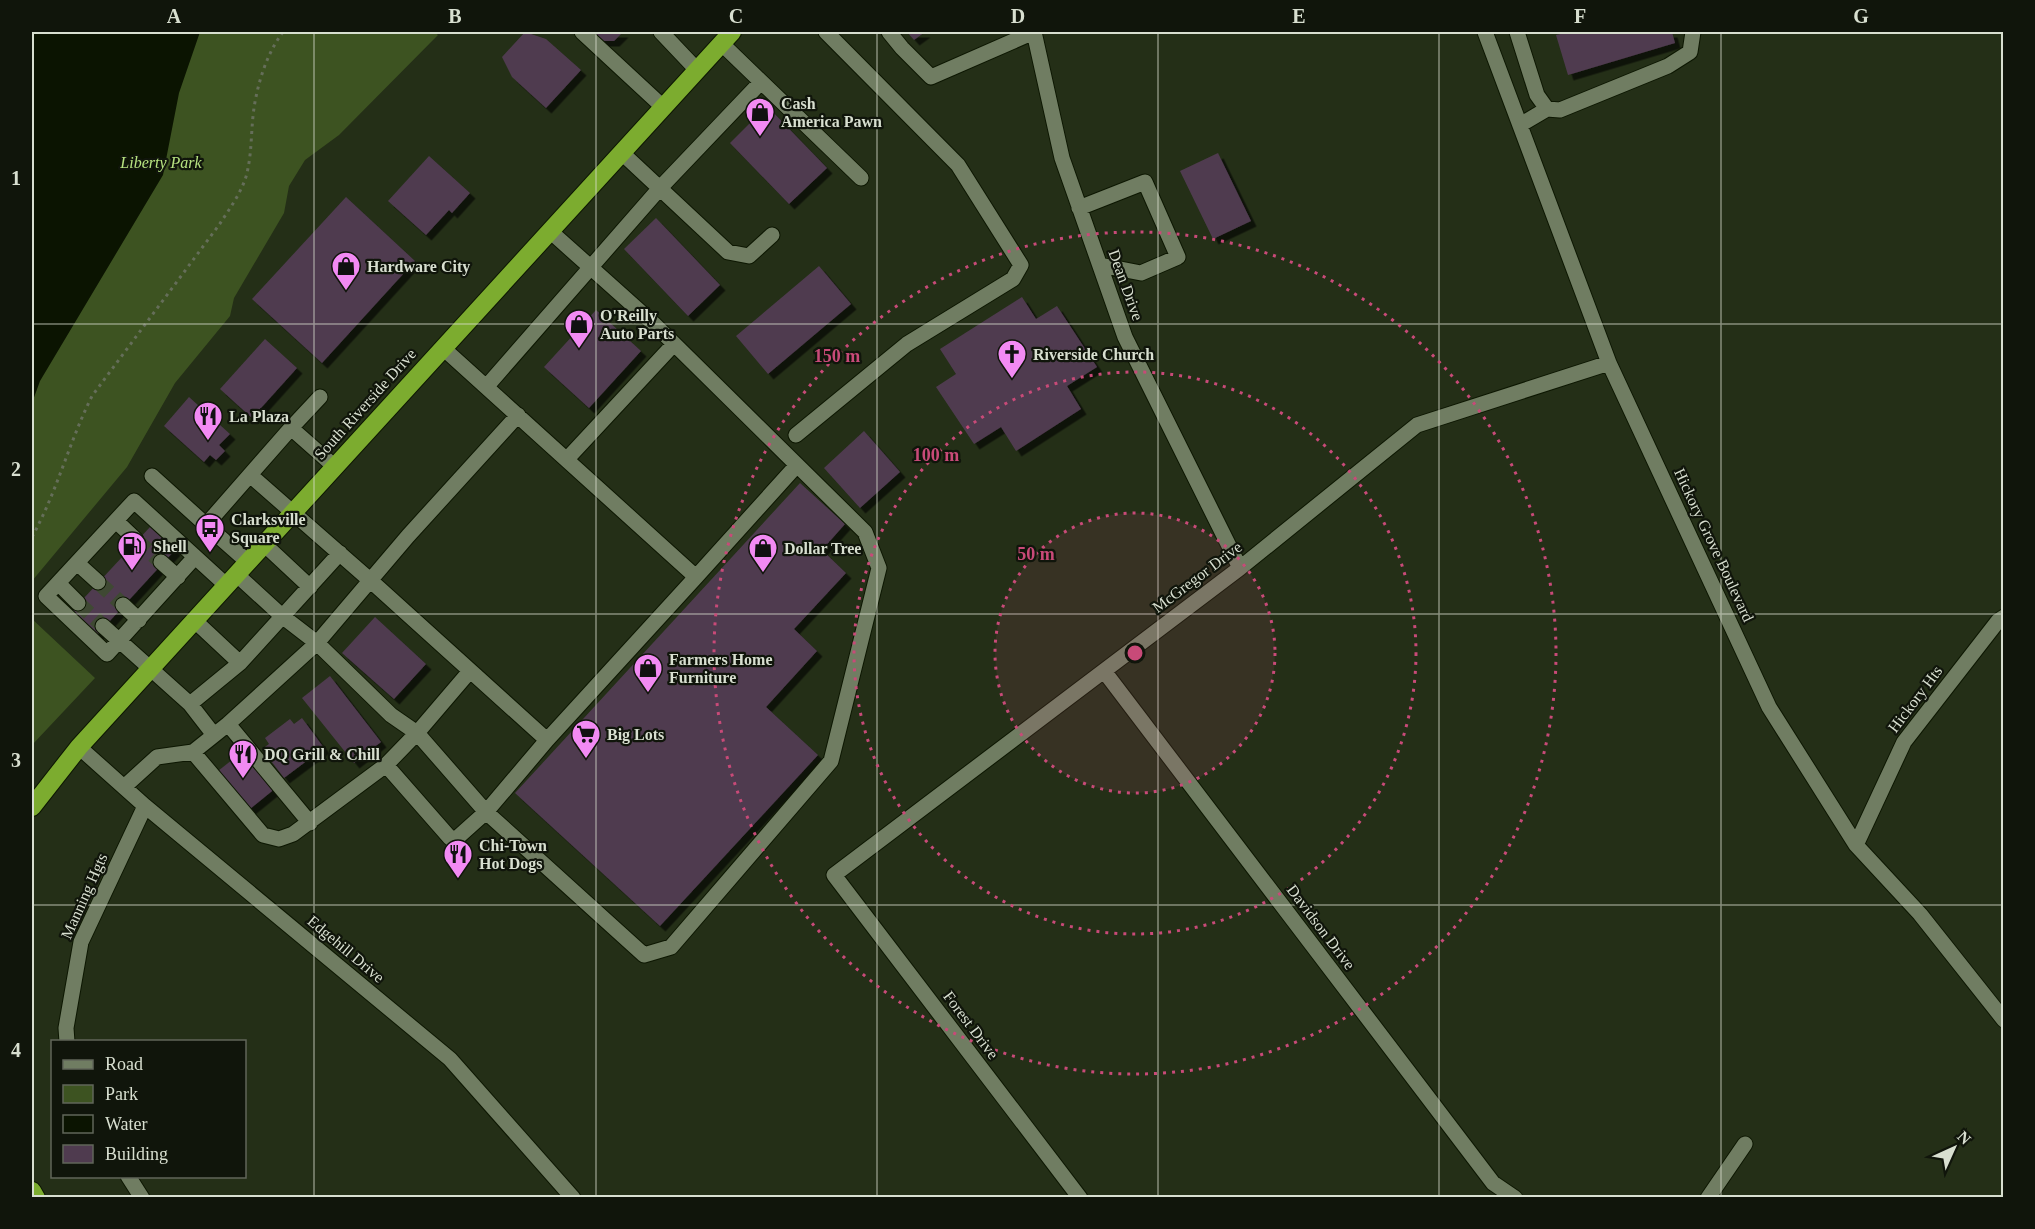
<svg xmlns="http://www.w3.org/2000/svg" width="2035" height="1229" viewBox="0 0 2035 1229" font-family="'Times New Roman',serif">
<defs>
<filter id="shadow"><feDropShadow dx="5.5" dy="5.5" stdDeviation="0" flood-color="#0009"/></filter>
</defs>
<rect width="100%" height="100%" fill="#242f17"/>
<path fill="#3d5321" d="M32,32H434L438,35L339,135L305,160L289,186L284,213L234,298L230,316L175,383L127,467L32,581Z
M32,619L95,678L32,745Z"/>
<path fill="#0b1401" d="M32,32H200L179,93L163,175L40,381L32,403Z"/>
<path fill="#4f3b4f" filter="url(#shadow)" d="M525,32L546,39L581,70L546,108L512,77L502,57Z
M592,32H623L614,41H602Z
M907,32H925L914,40Z
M1569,32H1672L1675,43L1568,75L1556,35Z
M767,106L827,168L789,204L730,143Z
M1218,153L1251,221L1213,239L1180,171Z
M429,156L470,193L452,213L449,210L426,235L388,201Z
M346,197L415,261L322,363L252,299Z
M656,218L720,285L688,316L624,249Z
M819,266L851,304L768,374L736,336Z
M1022,297L1036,319L1057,306L1097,367L1067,386L1081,409L1016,451L1001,427L974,444L936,387L956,374L940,349Z
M596,310L641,351L589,408L544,367Z
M265,339L297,368L252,418L220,389Z
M189,397L230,434L219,445L225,451L216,460L210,455L204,462L164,426Z
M864,431L900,472L860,508L824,468Z
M800,483L845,524L822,550L846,573L794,629L817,651L766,707L818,755L660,926L515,793Z
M150,527L175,550L96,636L71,612Z
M375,617L426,664L394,699L342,653Z
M330,676L381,742L354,763L302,698Z
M302,718L324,748L284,778L262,749L269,744L265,738L290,719L294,724Z
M240,743L277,787L250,809L218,771L237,756L232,750Z"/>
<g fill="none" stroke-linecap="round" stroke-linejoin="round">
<path stroke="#3f4933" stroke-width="15" stroke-dasharray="15 8" stroke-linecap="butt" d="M136,540L161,562
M98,582L123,605
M78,603L103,626"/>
<g stroke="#0d1702" stroke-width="17">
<path id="minor" d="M582,32L663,107
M661,32L697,70
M889,32L902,48L931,77L1034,32
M1034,32L1062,158L1125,337L1240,568
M1485,32L1609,363L1769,707L1856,845L1920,914L2004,1020
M1517,32L1537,95L1547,109
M721,43L861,178
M1520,125L1547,109L1560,110L1668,66L1690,52L1693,32
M621,152L728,252L749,256L772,235
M1079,208L1145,182L1178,257L1141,273L1100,265
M487,386L660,188L761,82
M291,428L320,397
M796,435L907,344L1013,279L1021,265L958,165L826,32
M567,459L674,344
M250,475L371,581L547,740L696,577L443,348
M152,476L206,525
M116,521L136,540
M264,544L310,587
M195,557L107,654L46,596L134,501L226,585
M161,562L178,577
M248,562L206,525L291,428L335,467
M77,563L98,582
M236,574L282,616L317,643L391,715L417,733L486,812L547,740
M696,577L797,465
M58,583L78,603
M123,605L139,620
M194,620L240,663
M103,626L190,704
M1104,671L1493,1183L1515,1198
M228,724L310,823
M214,735L190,704L240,663L340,553
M79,747L145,806L450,1059L573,1198
M193,752L263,835L279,839L293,834L386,765L450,838H457L486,812L644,955L671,947L831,761L879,568L865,532L654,324L550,231
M386,765L417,733L470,671
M124,787L157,757L193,752L228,724L317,643L408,536L518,415
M1856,845L1904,742L1998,621L2004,617
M67,1042L66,1028L81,942L145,806
M128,1176L142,1198
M1080,1198L834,875L1240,568L1417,425L1609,363
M1708,1198L1745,1144"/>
</g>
<g stroke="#0d1702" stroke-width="20">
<path id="highway" d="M32,807L79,747L732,32
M32,1191L36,1198"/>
</g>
<path stroke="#656e59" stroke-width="3" stroke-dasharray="3 4.5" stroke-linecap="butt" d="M32,537C57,492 69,442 92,396L219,225C230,208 245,188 248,168C252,149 251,128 254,108C258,82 267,53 283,32"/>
<use href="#minor" stroke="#707d62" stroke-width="15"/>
<use href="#highway" stroke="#7cac2f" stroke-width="18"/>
</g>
<path fill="none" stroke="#d8dfd0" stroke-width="1.5" stroke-opacity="0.55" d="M314,32V1198M596,32V1198M877,32V1198M1158,32V1198M1439,32V1198M1721,32V1198M32,324H2004M32,614H2004M32,905H2004"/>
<circle cx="1135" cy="653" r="140" fill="#c84a78" fill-opacity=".12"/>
<g fill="none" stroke="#c84a78" stroke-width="3" stroke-dasharray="3 6">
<circle cx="1135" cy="653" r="140"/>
<circle cx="1135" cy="653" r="281"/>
<circle cx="1135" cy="653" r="421"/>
</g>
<defs>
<g id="shop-pin" transform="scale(1.5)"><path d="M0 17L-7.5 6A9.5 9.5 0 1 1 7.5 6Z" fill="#f28af3" stroke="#10150b"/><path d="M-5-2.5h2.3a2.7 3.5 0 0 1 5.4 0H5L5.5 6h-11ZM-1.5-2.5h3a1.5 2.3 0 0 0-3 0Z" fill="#111"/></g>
<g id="church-pin" transform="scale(1.5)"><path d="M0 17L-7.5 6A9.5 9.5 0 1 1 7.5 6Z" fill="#f28af3" stroke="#10150b"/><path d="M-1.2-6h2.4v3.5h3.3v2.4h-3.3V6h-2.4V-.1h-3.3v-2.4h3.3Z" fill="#111"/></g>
<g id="restaurant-pin" transform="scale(1.5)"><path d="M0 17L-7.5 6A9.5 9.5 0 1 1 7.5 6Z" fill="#f28af3" stroke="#10150b"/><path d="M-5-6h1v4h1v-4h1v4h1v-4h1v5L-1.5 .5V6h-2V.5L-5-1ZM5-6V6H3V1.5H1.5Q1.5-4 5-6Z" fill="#111"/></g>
<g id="bus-pin" transform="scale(1.5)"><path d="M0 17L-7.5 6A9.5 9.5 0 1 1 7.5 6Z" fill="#f28af3" stroke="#10150b"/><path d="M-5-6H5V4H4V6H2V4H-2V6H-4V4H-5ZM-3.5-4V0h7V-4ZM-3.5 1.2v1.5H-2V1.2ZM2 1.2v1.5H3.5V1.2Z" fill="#111"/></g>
<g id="fuel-pin" transform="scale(1.5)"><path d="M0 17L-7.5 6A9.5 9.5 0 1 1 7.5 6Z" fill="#f28af3" stroke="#10150b"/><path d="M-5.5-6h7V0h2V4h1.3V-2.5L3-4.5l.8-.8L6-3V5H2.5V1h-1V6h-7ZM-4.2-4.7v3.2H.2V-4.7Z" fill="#111"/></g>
<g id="supermarket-pin" transform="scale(1.5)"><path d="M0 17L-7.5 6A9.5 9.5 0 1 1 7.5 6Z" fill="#f28af3" stroke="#10150b"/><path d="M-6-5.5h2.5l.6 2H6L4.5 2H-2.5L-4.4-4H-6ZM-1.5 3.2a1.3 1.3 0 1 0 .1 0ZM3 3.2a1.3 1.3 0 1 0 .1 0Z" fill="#111"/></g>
</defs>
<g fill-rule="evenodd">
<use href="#shop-pin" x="760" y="112"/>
<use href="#shop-pin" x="346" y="266"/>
<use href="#shop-pin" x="579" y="324"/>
<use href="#church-pin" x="1012" y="354"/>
<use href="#restaurant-pin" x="208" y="416"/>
<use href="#bus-pin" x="210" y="528"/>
<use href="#fuel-pin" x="132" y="546"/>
<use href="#shop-pin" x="763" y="548"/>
<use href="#shop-pin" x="648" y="668"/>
<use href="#supermarket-pin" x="586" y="734"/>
<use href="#restaurant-pin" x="243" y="754"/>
<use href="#restaurant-pin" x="458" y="854"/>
</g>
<g text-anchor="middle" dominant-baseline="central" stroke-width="4.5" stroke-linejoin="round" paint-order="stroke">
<g font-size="16" font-weight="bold" fill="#d8dfd0" stroke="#10150b" text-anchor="start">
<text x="781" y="103">Cash<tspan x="781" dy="18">America Pawn</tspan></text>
<text x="367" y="266">Hardware City</text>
<text x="600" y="315">O'Reilly<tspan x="600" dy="18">Auto Parts</tspan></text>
<text x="1033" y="354">Riverside Church</text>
<text x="229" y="416">La Plaza</text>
<text x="231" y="519">Clarksville<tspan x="231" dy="18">Square</tspan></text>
<text x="153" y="546">Shell</text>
<text x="784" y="548">Dollar Tree</text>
<text x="669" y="659">Farmers Home<tspan x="669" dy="18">Furniture</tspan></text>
<text x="607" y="734">Big Lots</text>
<text x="264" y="754">DQ Grill &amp; Chill</text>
<text x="479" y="845">Chi-Town<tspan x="479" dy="18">Hot Dogs</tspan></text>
</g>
<g font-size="16" font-style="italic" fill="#b7e381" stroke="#10150b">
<text x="161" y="162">Liberty Park</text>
</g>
<g font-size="16" fill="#d8dfd0" stroke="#10150b">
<text transform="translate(1126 285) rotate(70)">Dean Drive</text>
<text transform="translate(365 404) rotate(-48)">South Riverside Drive</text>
<text transform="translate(1714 545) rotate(65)">Hickory Grove Boulevard</text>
<text transform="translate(1197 577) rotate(-37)">McGregor Drive</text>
<text transform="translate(1915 699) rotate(-53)">Hickory Hts</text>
<text transform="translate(84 896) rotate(-66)">Manning Hgts</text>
<text transform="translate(1321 927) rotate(53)">Davidson Drive</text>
<text transform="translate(346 949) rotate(40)">Edgehill Drive</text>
<text transform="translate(971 1025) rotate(53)">Forest Drive</text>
</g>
</g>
<circle cx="1135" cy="653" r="9" fill="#c84a78" stroke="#10150b" stroke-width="3"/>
<g font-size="18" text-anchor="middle" font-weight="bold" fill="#c84a78" stroke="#10150b" stroke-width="4.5" stroke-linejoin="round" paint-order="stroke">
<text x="837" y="362">150 m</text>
<text x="936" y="461">100 m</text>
<text x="1036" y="560">50 m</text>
</g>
<rect width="2035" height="1229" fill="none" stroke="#10150b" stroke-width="66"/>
<rect x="51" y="1040" width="195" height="138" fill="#10150b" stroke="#60665a" stroke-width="1.5"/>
<rect x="63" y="1060" width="30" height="9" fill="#707d62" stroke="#60665a" stroke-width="1.5"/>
<text x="105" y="1070" font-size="18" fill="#d8dfd0">Road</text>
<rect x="63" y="1085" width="30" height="18" fill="#3d5321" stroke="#60665a" stroke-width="1.5"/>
<text x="105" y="1100" font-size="18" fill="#d8dfd0">Park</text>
<rect x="63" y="1115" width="30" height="18" fill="#0b1401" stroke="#60665a" stroke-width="1.5"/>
<text x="105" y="1130" font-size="18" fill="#d8dfd0">Water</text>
<rect x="63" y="1145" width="30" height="18" fill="#4f3b4f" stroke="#60665a" stroke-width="1.5"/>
<text x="105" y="1160" font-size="18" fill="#d8dfd0">Building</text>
<g transform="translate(1954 1148) rotate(45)" stroke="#10150b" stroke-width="4.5" paint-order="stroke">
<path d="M0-4.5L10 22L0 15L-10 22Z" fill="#d8dfd0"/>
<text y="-9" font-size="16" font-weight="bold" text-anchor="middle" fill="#d8dfd0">N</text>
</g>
<rect x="33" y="33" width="1969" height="1163" fill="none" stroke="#d8dfd0" stroke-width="2"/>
<g font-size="20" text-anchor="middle" font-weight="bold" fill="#d8dfd0">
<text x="174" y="23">A</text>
<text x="455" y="23">B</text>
<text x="736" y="23">C</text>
<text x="1018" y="23">D</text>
<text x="1299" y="23">E</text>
<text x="1580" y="23">F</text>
<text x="1861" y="23">G</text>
<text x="16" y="185">1</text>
<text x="16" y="476">2</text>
<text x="16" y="767">3</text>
<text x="16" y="1057">4</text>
</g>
</svg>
